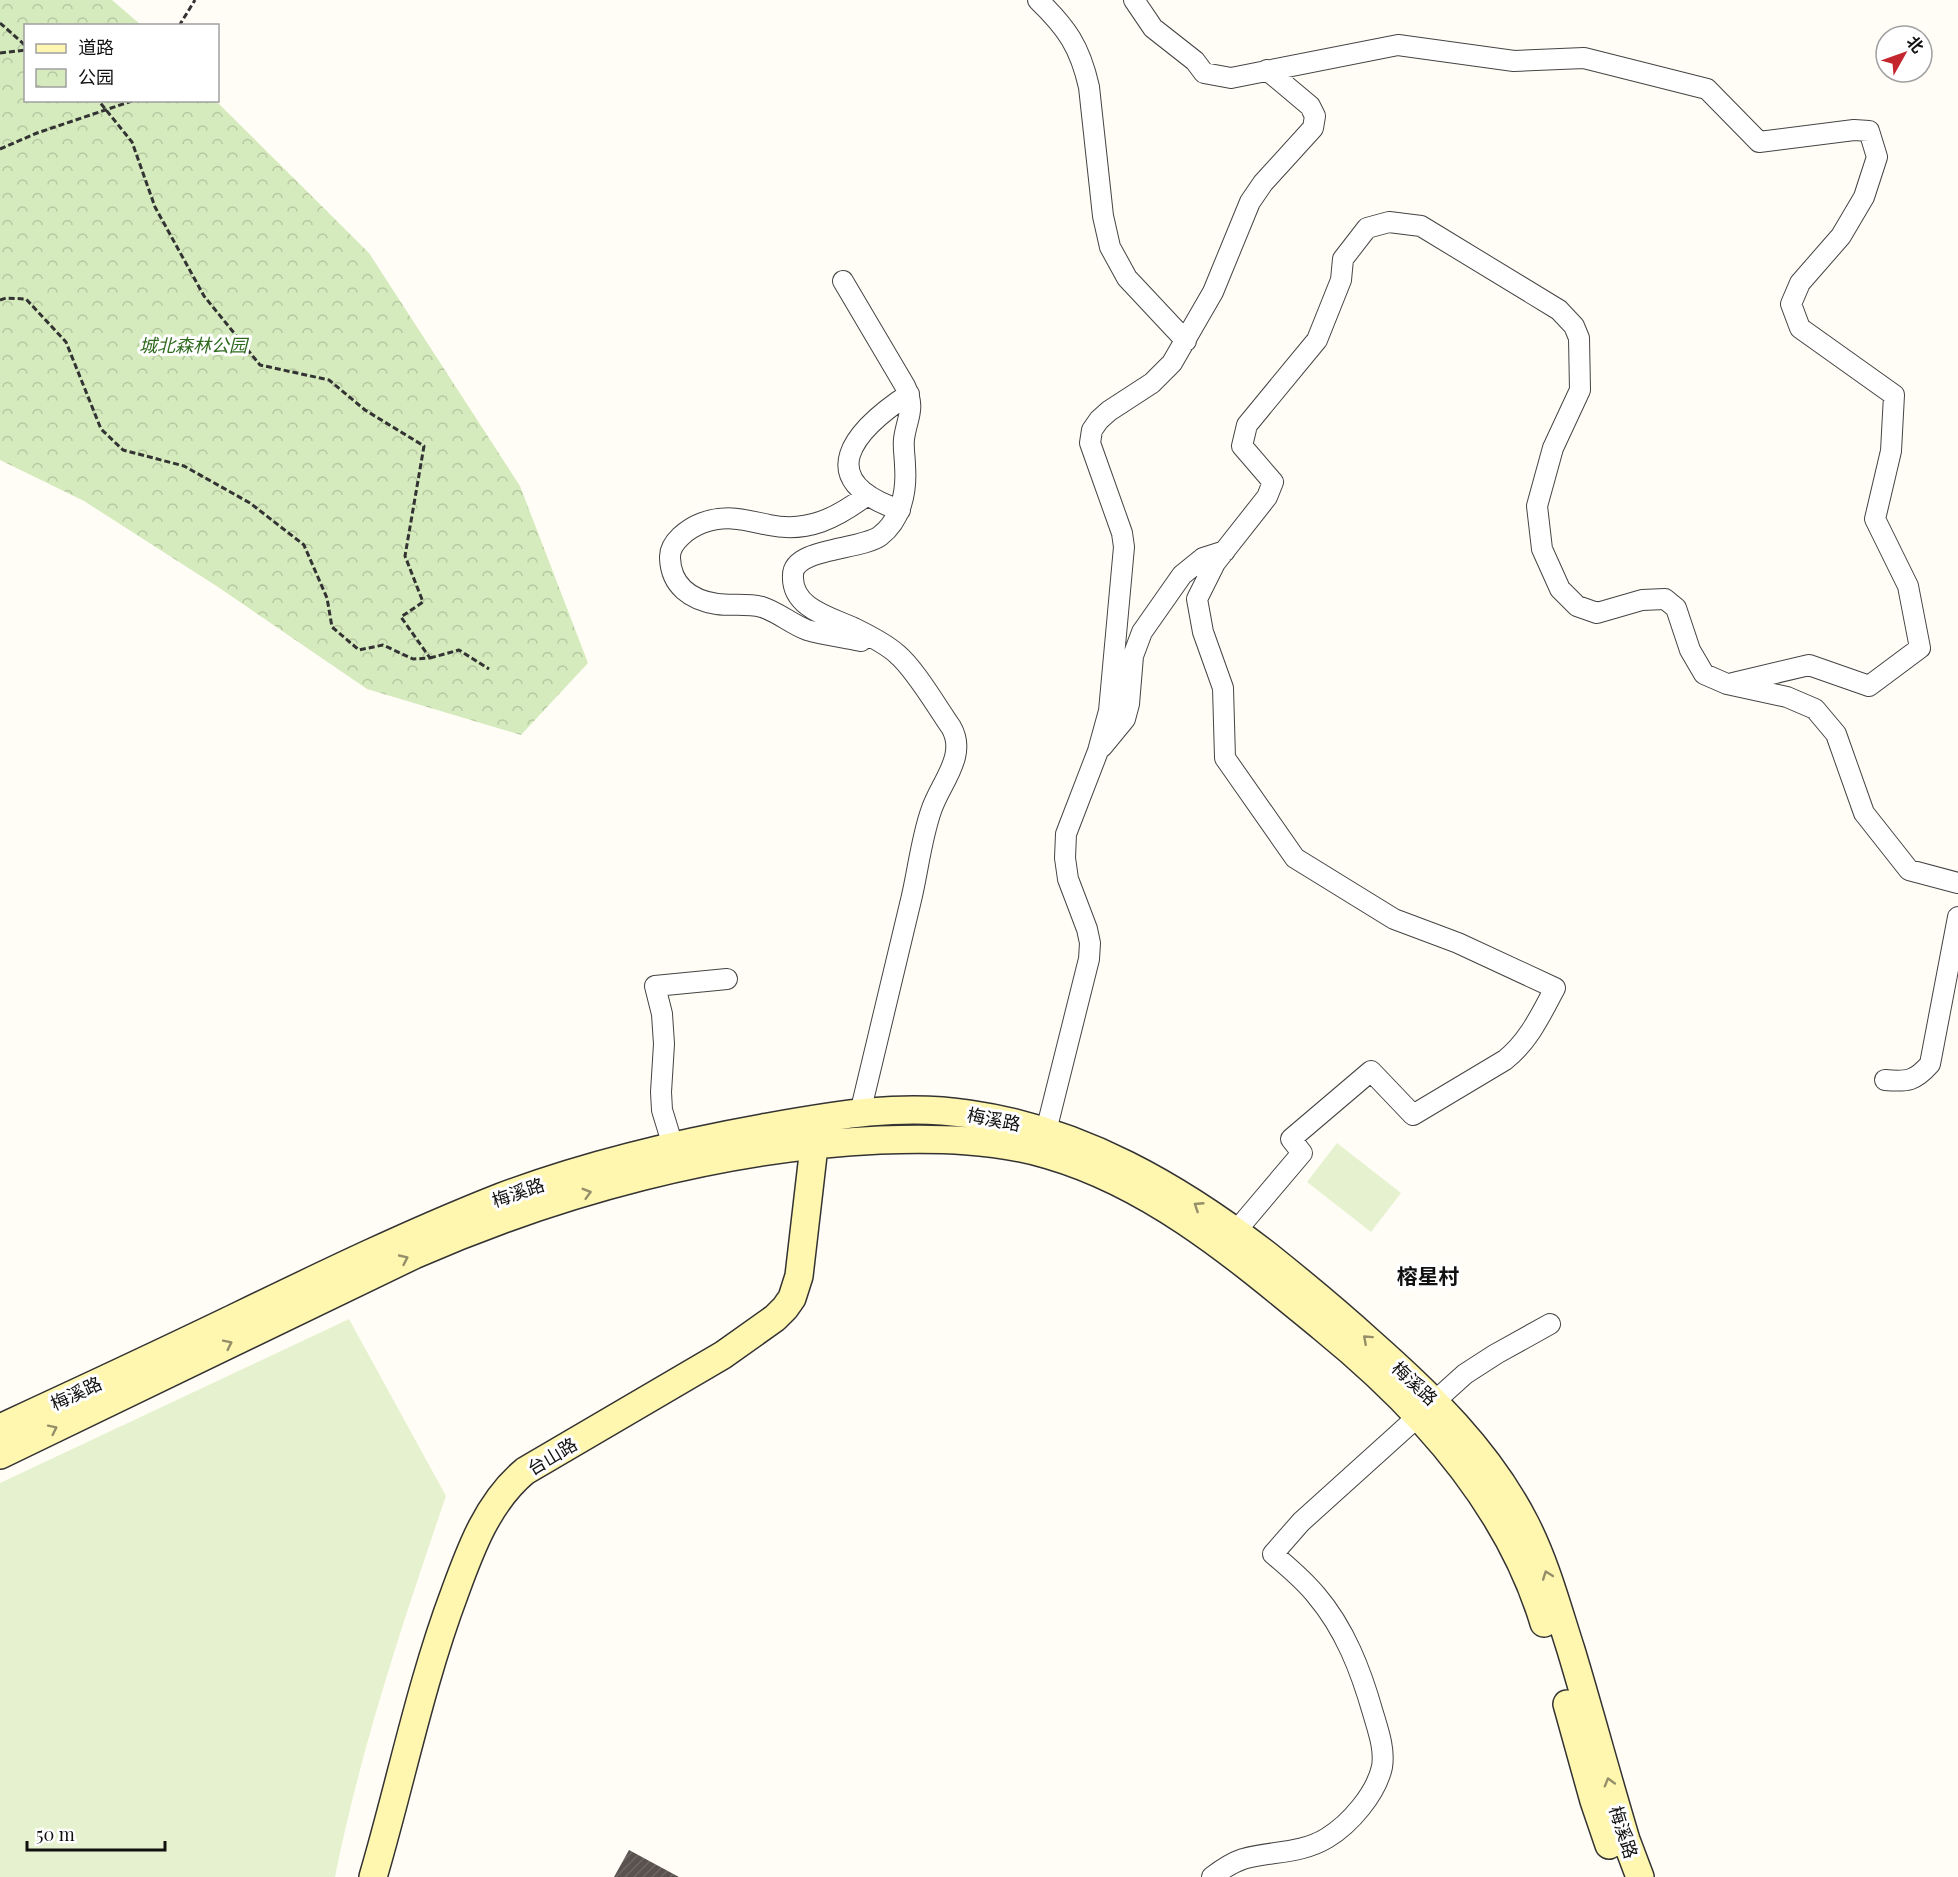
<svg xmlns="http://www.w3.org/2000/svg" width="1958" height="1877" viewBox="0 0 1958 1877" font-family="'Playfair Display','Noto Sans SC',serif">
<defs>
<pattern id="park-crowns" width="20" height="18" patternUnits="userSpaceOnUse" patternTransform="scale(1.5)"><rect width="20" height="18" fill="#d5ebbd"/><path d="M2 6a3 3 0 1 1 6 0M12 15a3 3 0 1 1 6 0" fill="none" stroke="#b6c8a1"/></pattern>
<pattern id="building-hatch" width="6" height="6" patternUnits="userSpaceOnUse" patternTransform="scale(1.5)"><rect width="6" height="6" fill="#5a524d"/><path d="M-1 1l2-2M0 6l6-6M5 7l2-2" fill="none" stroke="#6d6662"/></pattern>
</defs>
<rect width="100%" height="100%" fill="#fffdf5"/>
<path fill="url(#park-crowns)" d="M0,0H112L141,25L26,26V100L216,101L369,253L520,486L588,663L521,735L367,689L218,587L84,501L0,460Z"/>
<path fill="#e6f2cf" d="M1337,1143L1401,1193L1371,1232L1307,1182Z
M349,1319L446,1496C403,1622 361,1747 335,1877H0V1483Z"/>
<path fill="url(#building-hatch)" d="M629,1850L679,1877H614Z"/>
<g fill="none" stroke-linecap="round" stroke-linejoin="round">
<g stroke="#444" stroke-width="22">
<path id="street" d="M1038,0C1067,28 1080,47 1089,87L1103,216L1110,247L1127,278L1186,341
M1134,0L1153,28L1195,61L1204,73L1231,78L1398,45L1514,61L1584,58L1707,89L1759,142L1854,130L1869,131L1877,157L1864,197L1841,236L1800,283L1791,304L1800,328L1894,395L1891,451L1875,519L1908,586L1920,648L1869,686L1809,665L1733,683
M843,281L905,386C916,409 907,417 904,439C903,448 905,457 905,466C907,492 901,520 880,536C861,550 793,548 793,575C791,608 830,617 854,628C868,635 885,643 897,654C915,669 937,707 951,727C968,756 940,783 931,811C921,840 918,871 911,900C894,971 877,1042 860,1113
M900,510C810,480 854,430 909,394
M861,641C843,637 824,635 807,630C791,624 778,612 762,607C747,603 732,606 717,604C691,600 671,586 670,558C669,542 689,528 702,523C727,514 745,520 769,525C808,533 836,518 866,496
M1102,747L1125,719L1129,704L1133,656L1142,632L1182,575L1203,558L1225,551
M1885,1080C1908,1082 1915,1081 1930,1064L1958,917
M1046,1131L1089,959L1090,943L1087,929L1068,879L1065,858L1066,834L1098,751L1109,711L1124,547L1122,533L1090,443L1092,430L1099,420L1109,411L1152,383L1172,363L1213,292L1250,202L1263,183L1313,128L1315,116L1310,106L1267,70
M673,1146L662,1110L661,1092L664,1044L662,1014L655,986L727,979
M1236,1231L1302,1153L1291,1139L1371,1071L1413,1115L1505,1060C1529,1041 1541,1014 1555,988L1458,943L1394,919L1295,858L1225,758L1223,688L1203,632L1197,599L1215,563L1267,497L1273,482L1242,446L1247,425L1317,340L1341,280L1343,259L1367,228L1389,222L1421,226L1559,310L1574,326L1579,338L1580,390L1553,448L1537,506L1542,549L1560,589L1577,606L1597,613L1642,600L1665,599L1676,608L1690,650L1704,674L1727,684L1787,697L1815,709L1836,734L1864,813L1909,870L1958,883
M1212,1877C1221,1870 1231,1863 1243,1859C1271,1851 1301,1854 1327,1838C1350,1824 1376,1794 1382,1767C1385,1749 1378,1730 1373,1713C1361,1671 1345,1629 1316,1595C1303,1579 1288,1567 1273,1554L1301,1522L1465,1374L1496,1354L1550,1324"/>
</g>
<g stroke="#333" stroke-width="30">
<path id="secondary" d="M0,1428C76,1393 151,1358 226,1322C317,1278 407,1234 501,1197C586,1165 674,1144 763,1128C831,1116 900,1103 969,1114C1081,1130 1179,1187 1267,1255C1302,1283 1337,1312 1370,1342C1430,1395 1488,1451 1525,1523C1546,1564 1557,1607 1571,1650C1590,1713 1607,1777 1626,1840L1640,1877
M0,1455L414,1255C557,1192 724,1147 880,1140C937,1138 995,1139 1049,1155C1155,1186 1240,1260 1323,1328C1419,1406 1508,1503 1544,1623
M1567,1704L1594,1801L1609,1845
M373,1877C401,1782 420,1685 455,1592C471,1548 488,1502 525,1471L723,1355L775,1318L785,1308L792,1298L799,1276L816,1129"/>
</g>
<path stroke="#333" stroke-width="3" stroke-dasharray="6 3" stroke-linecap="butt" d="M0,23L26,46
M179,26L195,0
M0,53L26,50
M0,149L37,133L135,100
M0,300L6,298L26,299L66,342L101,429L123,450L184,466L250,503L304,545L327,598L332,627L359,650L383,645L413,659L430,658L401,617L423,602L405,556L424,446L365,410L329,380L260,365L204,296L155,207L132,142L98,100
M430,658L459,650L489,669"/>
<use href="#street" stroke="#fff" stroke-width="20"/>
<use href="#secondary" stroke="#fff6b0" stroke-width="27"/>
</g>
<defs><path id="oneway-chevron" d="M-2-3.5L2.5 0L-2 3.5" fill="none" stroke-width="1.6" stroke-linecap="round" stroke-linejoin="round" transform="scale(1.5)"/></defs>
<g stroke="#948f68">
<use href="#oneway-chevron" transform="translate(587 1193) rotate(-16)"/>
<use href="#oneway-chevron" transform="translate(1198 1206) rotate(-147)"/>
<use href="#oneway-chevron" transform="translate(404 1259) rotate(-25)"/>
<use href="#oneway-chevron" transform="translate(1367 1339) rotate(-138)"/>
<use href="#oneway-chevron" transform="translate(228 1344) rotate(-26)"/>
<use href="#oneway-chevron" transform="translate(53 1429) rotate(-26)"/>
<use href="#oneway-chevron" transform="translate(1547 1575) rotate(-110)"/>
<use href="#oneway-chevron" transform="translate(1609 1782) rotate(-106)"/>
</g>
<g text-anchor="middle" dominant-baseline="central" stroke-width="6" stroke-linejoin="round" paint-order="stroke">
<g font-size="18" font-style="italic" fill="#2f6b1f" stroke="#fff">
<text x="193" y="345">城北森林公园</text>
</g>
<g font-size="18" fill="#111" stroke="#fff">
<text transform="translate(994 1119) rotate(11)">梅溪路</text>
<text transform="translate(518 1192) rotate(-19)">梅溪路</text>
<text transform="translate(1415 1383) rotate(43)">梅溪路</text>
<text transform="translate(76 1393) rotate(-25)">梅溪路</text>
<text transform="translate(552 1456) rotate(-31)">台山路</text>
<text transform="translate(1624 1832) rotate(72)">梅溪路</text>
</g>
<g font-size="21" font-weight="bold" fill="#111" stroke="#fff">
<text x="1428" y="1275">榕星村</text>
</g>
</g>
<rect x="24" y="24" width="195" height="78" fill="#ffffff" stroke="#a0a0a0" stroke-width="1.5"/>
<rect x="36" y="44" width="30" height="9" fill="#fff6b0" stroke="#a0a0a0" stroke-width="1.5"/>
<text x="78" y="54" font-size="18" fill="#111111">道路</text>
<rect x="36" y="69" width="30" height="18" fill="url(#park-crowns)" stroke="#a0a0a0" stroke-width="1.5"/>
<text x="78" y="84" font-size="18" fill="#111111">公园</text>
<g transform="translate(1904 54) rotate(50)"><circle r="28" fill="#ffffff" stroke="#a0a0a0" stroke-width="1.5"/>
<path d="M0-4.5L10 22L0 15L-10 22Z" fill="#c4262e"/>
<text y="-9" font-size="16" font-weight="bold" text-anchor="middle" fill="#111111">北</text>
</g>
<path d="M27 1841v9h138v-9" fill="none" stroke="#111111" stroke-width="3"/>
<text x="36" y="1841" font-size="18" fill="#111111" stroke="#ffffff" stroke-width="4.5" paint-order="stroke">50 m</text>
</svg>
